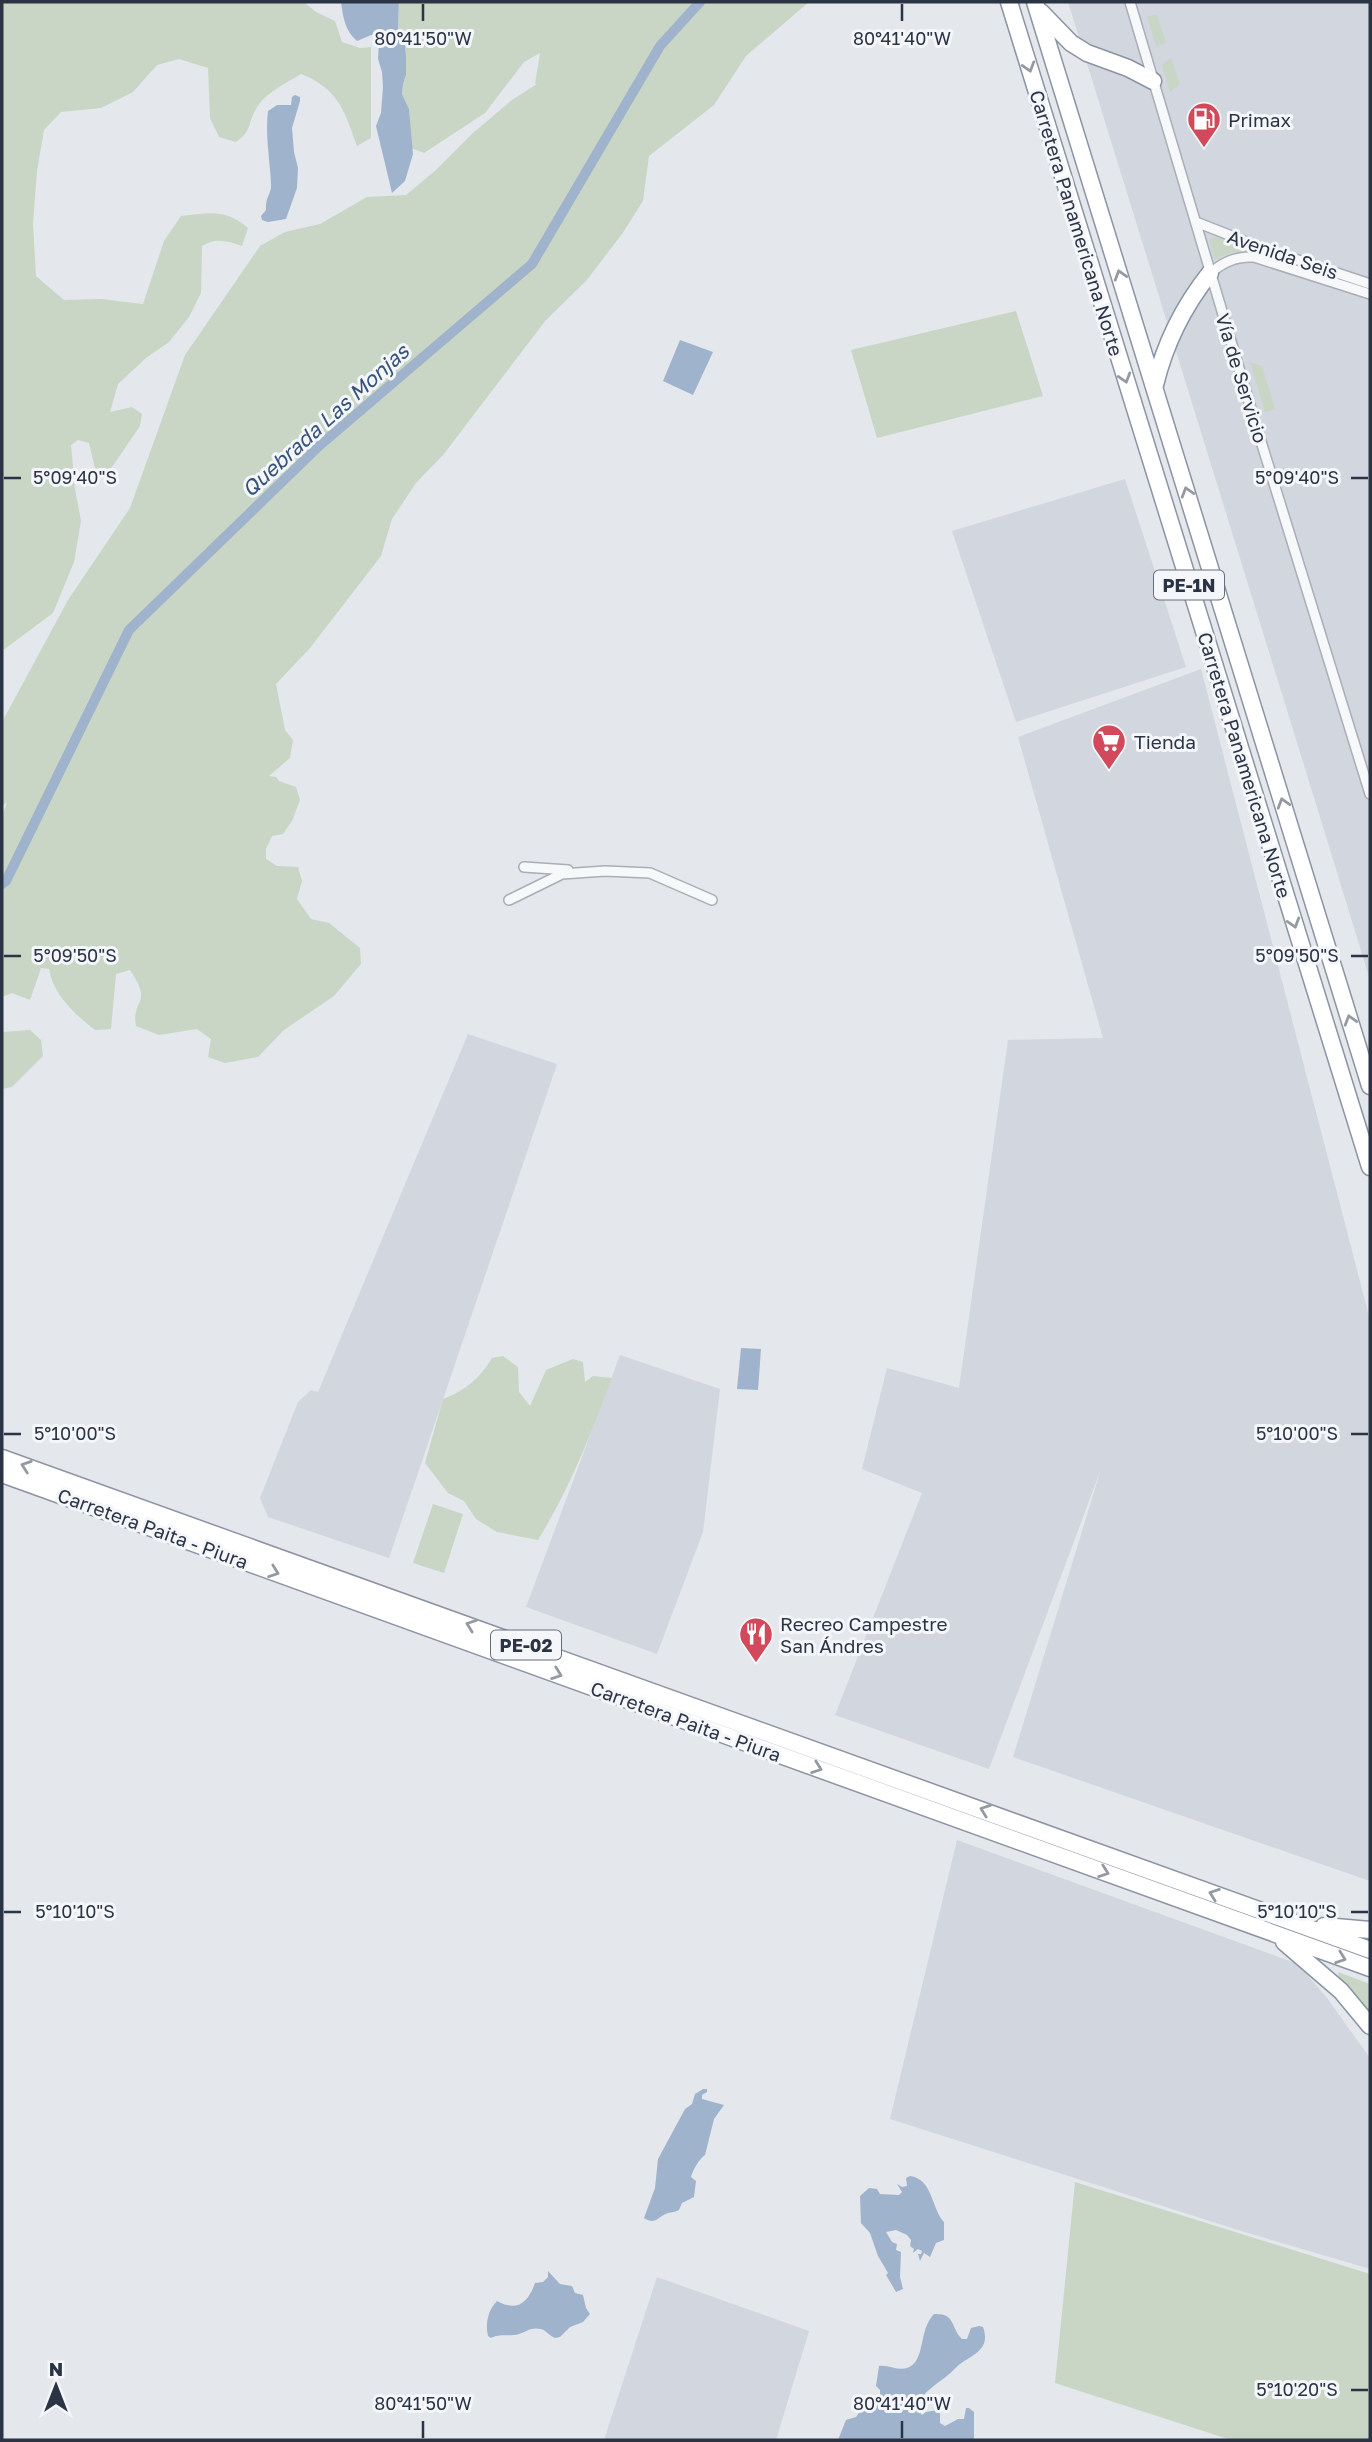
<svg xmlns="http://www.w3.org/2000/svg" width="1372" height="2442" viewBox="0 0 1372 2442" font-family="'Golos Text',sans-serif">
<rect width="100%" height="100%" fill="#e4e7ec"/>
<path fill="#d2d6de" d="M1068,2H1370V980L1316,804Z
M1125,479L1186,667L1016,722L952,531Z
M1201,669L1370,1320V1881L1013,1757L1101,1469L989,1769L835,1715L922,1493L862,1469L887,1368L959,1388L1008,1040L1103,1038L1018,737Z
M468,1034L557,1064L389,1558L268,1517L260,1498L298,1402L311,1390L318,1392Z
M620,1355L720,1389L703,1532L657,1654L526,1607Z
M957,1840L1298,1964L1327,1998L1370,2058V2269L1238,2230L890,2119Z
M657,2277L809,2331L776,2440H604Z"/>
<path fill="#c9d6c5" d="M2,2H304L316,12L335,21L342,42L360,48L371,47V138L357,146C345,112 338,88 301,74C286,83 265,93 256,109C247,124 253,130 236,142L219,137L210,118L208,68L179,59L157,65L133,92L101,108L61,112L44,130L37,171L33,223L36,276L64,300L101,299L143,304L164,241L181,216C209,213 225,208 248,228L242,246C228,241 216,237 202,246L201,293L189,317L169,342L146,358L118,384L110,412L132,407L142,414L140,426L108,473L95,468L89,443L78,440L71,445L75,489L81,521L74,562L53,613L2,651Z
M399,2H809L746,56L714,105L649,156L643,201L622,234L586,281L546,320L443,455L416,483L392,519L381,556L310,648L276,684L285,730L293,740L290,758L269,776L276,777L279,781L296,787L300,800L292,821L283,834L272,836L266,849V859L277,866L298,867L302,881L297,899L311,919L329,923L360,948L361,964L334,996L284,1030L258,1057L225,1063L208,1057L211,1039L197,1029L159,1035L136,1026C131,997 154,1006 130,970L116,974L111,1029L95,1030C75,1015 53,994 49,969L41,968L30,1000L12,993L2,997V817L7,802L2,806V722L68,600L130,508L185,355L260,246L285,232L320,224L367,197L406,195L436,170L474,132L512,100L537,84H535L540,53L524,62L485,113L424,153L411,148L409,109L402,94L403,84L406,75V56L405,44L398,28Z
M1157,14L1166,43L1156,46L1147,17Z
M1171,58L1180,84L1170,92L1162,65Z
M1213,237H1218L1259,251L1233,252L1215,259L1209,240Z
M1016,311L1043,396L877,438L851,350Z
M1250,362L1262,366L1275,409L1265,412Z
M30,1030L41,1040L43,1056L12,1087L2,1089V1032Z
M503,1356L518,1367L519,1392L530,1406L546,1370L573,1359L583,1362L585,1382L593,1376L612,1378C591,1434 570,1488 538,1540L497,1532L476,1519L464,1501L448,1493L425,1463L443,1399C465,1391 480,1378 492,1358Z
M433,1504L463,1514L444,1573L413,1563Z
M1338,1972L1370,1984V2016L1339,1980Z
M1075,2182L1370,2274V2440H1231L1055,2383Z"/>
<path fill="#9fb4cc" d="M341,2H399L398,28L405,44L406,56V75L403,84L402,94L409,109L413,154L405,181L392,193L376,126L381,113L383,87L382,72L378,59L379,40L376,33L357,41C345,31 343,17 341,2Z
M295,95L300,97V101L292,128L294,152L298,168L297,188L286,219L268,222L262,220L261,216L266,210C265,197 272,193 271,184C270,159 265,136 268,111L277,105H291L292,97Z
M680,340L713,352L693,395L663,381Z
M741,1348L761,1349L758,1390L737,1389Z
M703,2089H707V2092L702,2095V2099L724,2105L714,2119L705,2155C699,2159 693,2170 691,2177L696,2181L694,2197L682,2203L679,2210C675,2212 672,2212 668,2213C658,2216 656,2226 644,2218L655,2188L658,2159L685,2109L692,2104L695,2094Z
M910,2176C933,2179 931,2208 944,2222V2240L936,2243L930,2257L924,2253L920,2261L918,2254H921L922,2251L918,2249L913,2253L914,2249L910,2246L911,2240L907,2235L896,2230L886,2232L892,2242L897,2244L896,2250L901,2252L900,2277L903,2289L896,2292L886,2275L888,2273L878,2256L870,2233L861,2223L860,2196L869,2188L877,2189L880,2194L899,2195L902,2192L897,2184L902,2187L907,2186L906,2178Z
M548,2271L560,2284L572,2286L575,2293L583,2295L586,2308L590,2314L583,2322L570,2327L560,2337L555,2338C548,2335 547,2331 541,2329C531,2327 528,2331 519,2334C510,2337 500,2333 491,2338L488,2336C485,2324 488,2310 497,2301C517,2312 528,2303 535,2283L543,2282L548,2277Z
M934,2314C956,2313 950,2327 962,2339H967L971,2328L979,2326L983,2327C991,2349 974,2354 960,2364C956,2367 952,2372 948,2375C938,2384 908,2400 922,2415L926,2412L938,2410L940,2412V2423L945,2426L958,2419H964L966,2408H969L974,2412V2440H838L846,2420L856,2417L864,2406L880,2399V2390L876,2386L879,2366C888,2364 897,2371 907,2368C926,2362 918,2330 934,2314Z"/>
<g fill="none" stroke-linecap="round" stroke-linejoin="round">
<path stroke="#9fb4cc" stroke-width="10" d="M2,884L6,881L129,630L319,446L532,264L660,46L700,2"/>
<g stroke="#a9aeb7" stroke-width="12">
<path id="street" d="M1130,2L1255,422L1370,794
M1196,222L1262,248L1370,284
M1210,273C1224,262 1236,256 1254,257L1370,294
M524,867L568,870
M509,900L562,874L605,871L650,873L712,900"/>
</g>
<g stroke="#8b94a3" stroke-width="19">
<path id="highway" d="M1009,2L1370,1167
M1035,2L1370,1086
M1041,12L1071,43L1087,53L1128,68L1153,81
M1155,385C1165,343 1183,307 1210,273
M2,1458L1370,1950
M2,1474L1370,1968
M1324,1926L1370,1930
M1284,1942L1341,1991L1370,2026"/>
</g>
<use href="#street" stroke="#f7f8fa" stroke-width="9"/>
<use href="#highway" stroke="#fff" stroke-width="16"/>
</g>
<defs><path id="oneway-chevron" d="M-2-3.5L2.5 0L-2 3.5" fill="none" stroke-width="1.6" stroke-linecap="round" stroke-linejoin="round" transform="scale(1.75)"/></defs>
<g stroke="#959aa2">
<use href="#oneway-chevron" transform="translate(1029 67) rotate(73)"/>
<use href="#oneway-chevron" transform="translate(1120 275) rotate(-107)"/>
<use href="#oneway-chevron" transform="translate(1125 378) rotate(73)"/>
<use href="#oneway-chevron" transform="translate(1187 492) rotate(-107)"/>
<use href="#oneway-chevron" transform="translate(1283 803) rotate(-107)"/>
<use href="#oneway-chevron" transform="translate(1294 923) rotate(73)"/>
<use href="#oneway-chevron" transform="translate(1350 1020) rotate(-107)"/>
<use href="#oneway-chevron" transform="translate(26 1466) rotate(-161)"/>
<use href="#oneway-chevron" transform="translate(274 1572) rotate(20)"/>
<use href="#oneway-chevron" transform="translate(471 1625) rotate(-160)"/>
<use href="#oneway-chevron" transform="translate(557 1674) rotate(20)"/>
<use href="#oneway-chevron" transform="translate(817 1768) rotate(20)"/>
<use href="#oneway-chevron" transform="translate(985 1810) rotate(-160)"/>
<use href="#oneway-chevron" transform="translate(1104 1872) rotate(20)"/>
<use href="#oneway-chevron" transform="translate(1214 1894) rotate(-160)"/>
<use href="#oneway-chevron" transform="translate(1341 1958) rotate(20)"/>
</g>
<path fill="none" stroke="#2b3445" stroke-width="2.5" d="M423,4V21M902,4V21M4,478H21M1351,478H1368M4,956H21M1351,956H1368M4,1434H21M1351,1434H1368M4,1912H21M1351,1912H1368M1351,2390H1368M423,2421V2438M902,2421V2438"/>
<defs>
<g id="fuel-pin" transform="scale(1.75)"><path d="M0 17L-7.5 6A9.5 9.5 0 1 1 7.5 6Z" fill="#d1495b" stroke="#f4f6f9"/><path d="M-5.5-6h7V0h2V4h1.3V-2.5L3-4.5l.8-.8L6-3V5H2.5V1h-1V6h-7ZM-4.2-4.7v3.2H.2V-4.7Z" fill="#fff"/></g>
<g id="supermarket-pin" transform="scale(1.75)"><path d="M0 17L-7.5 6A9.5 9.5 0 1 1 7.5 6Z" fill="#d1495b" stroke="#f4f6f9"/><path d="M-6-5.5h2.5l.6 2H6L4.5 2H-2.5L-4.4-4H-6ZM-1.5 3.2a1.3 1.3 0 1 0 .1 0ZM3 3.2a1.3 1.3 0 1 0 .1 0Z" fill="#fff"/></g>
<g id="restaurant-pin" transform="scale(1.75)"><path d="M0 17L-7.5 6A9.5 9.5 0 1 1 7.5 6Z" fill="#d1495b" stroke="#f4f6f9"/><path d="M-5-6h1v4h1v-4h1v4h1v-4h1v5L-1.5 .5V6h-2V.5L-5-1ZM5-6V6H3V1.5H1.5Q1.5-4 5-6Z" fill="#fff"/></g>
</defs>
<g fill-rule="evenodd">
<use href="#fuel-pin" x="1204" y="119"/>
<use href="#supermarket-pin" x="1109" y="741"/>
<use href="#restaurant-pin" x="756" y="1634"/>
</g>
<g text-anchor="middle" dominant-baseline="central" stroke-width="6" stroke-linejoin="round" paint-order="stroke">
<g fill="#f4f6f9" stroke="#676e7b" stroke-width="2">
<rect x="1154" y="570.5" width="70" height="29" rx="5"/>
<rect x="491" y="1630.5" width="70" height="29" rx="5"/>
</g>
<g font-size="18" font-weight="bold" fill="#2b3445">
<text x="1189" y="585">PE-1N</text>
<text x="526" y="1645">PE-02</text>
</g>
<g font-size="19" fill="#2b3445" stroke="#f4f6f9" text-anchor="start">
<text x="1228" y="119">Primax</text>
<text x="1134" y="741">Tienda</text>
<text x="780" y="1623">Recreo Campestre<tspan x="780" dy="22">San Ándres</tspan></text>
</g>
<g font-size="19" fill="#2b3445" stroke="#f4f6f9">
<text transform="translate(1077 223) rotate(73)">Carretera Panamericana Norte</text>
<text transform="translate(1283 254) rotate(19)">Avenida Seis</text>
<text transform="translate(1242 378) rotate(73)">Vía de Servicio</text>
<text transform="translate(1245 765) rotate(73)">Carretera Panamericana Norte</text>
<text transform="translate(153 1528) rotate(20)">Carretera Paita - Piura</text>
<text transform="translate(686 1721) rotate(20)">Carretera Paita - Piura</text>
</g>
<g font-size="21" font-style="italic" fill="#34527a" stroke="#f4f6f9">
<text transform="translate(325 420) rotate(-42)">Quebrada Las Monjas</text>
</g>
</g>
<g font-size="18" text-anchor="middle" fill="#2b3445" stroke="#f4f6f9" stroke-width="6" stroke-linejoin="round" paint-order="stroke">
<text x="423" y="45">80°41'50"W</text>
<text x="902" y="45">80°41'40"W</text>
<text x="75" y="484">5°09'40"S</text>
<text x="1297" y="484">5°09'40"S</text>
<text x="75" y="962">5°09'50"S</text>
<text x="1297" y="962">5°09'50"S</text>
<text x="75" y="1440">5°10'00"S</text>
<text x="1297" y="1440">5°10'00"S</text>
<text x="75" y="1918">5°10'10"S</text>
<text x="1297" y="1918">5°10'10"S</text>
<text x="1297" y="2396">5°10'20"S</text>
<text x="423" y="2410">80°41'50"W</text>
<text x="902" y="2410">80°41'40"W</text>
</g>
<rect width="1372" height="2442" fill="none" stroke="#2b3445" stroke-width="7"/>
<g transform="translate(56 2386)" stroke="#f4f6f9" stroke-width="5" paint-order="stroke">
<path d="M0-5L12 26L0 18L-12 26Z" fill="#2b3445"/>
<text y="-10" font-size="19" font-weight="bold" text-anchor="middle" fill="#2b3445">N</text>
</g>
</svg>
